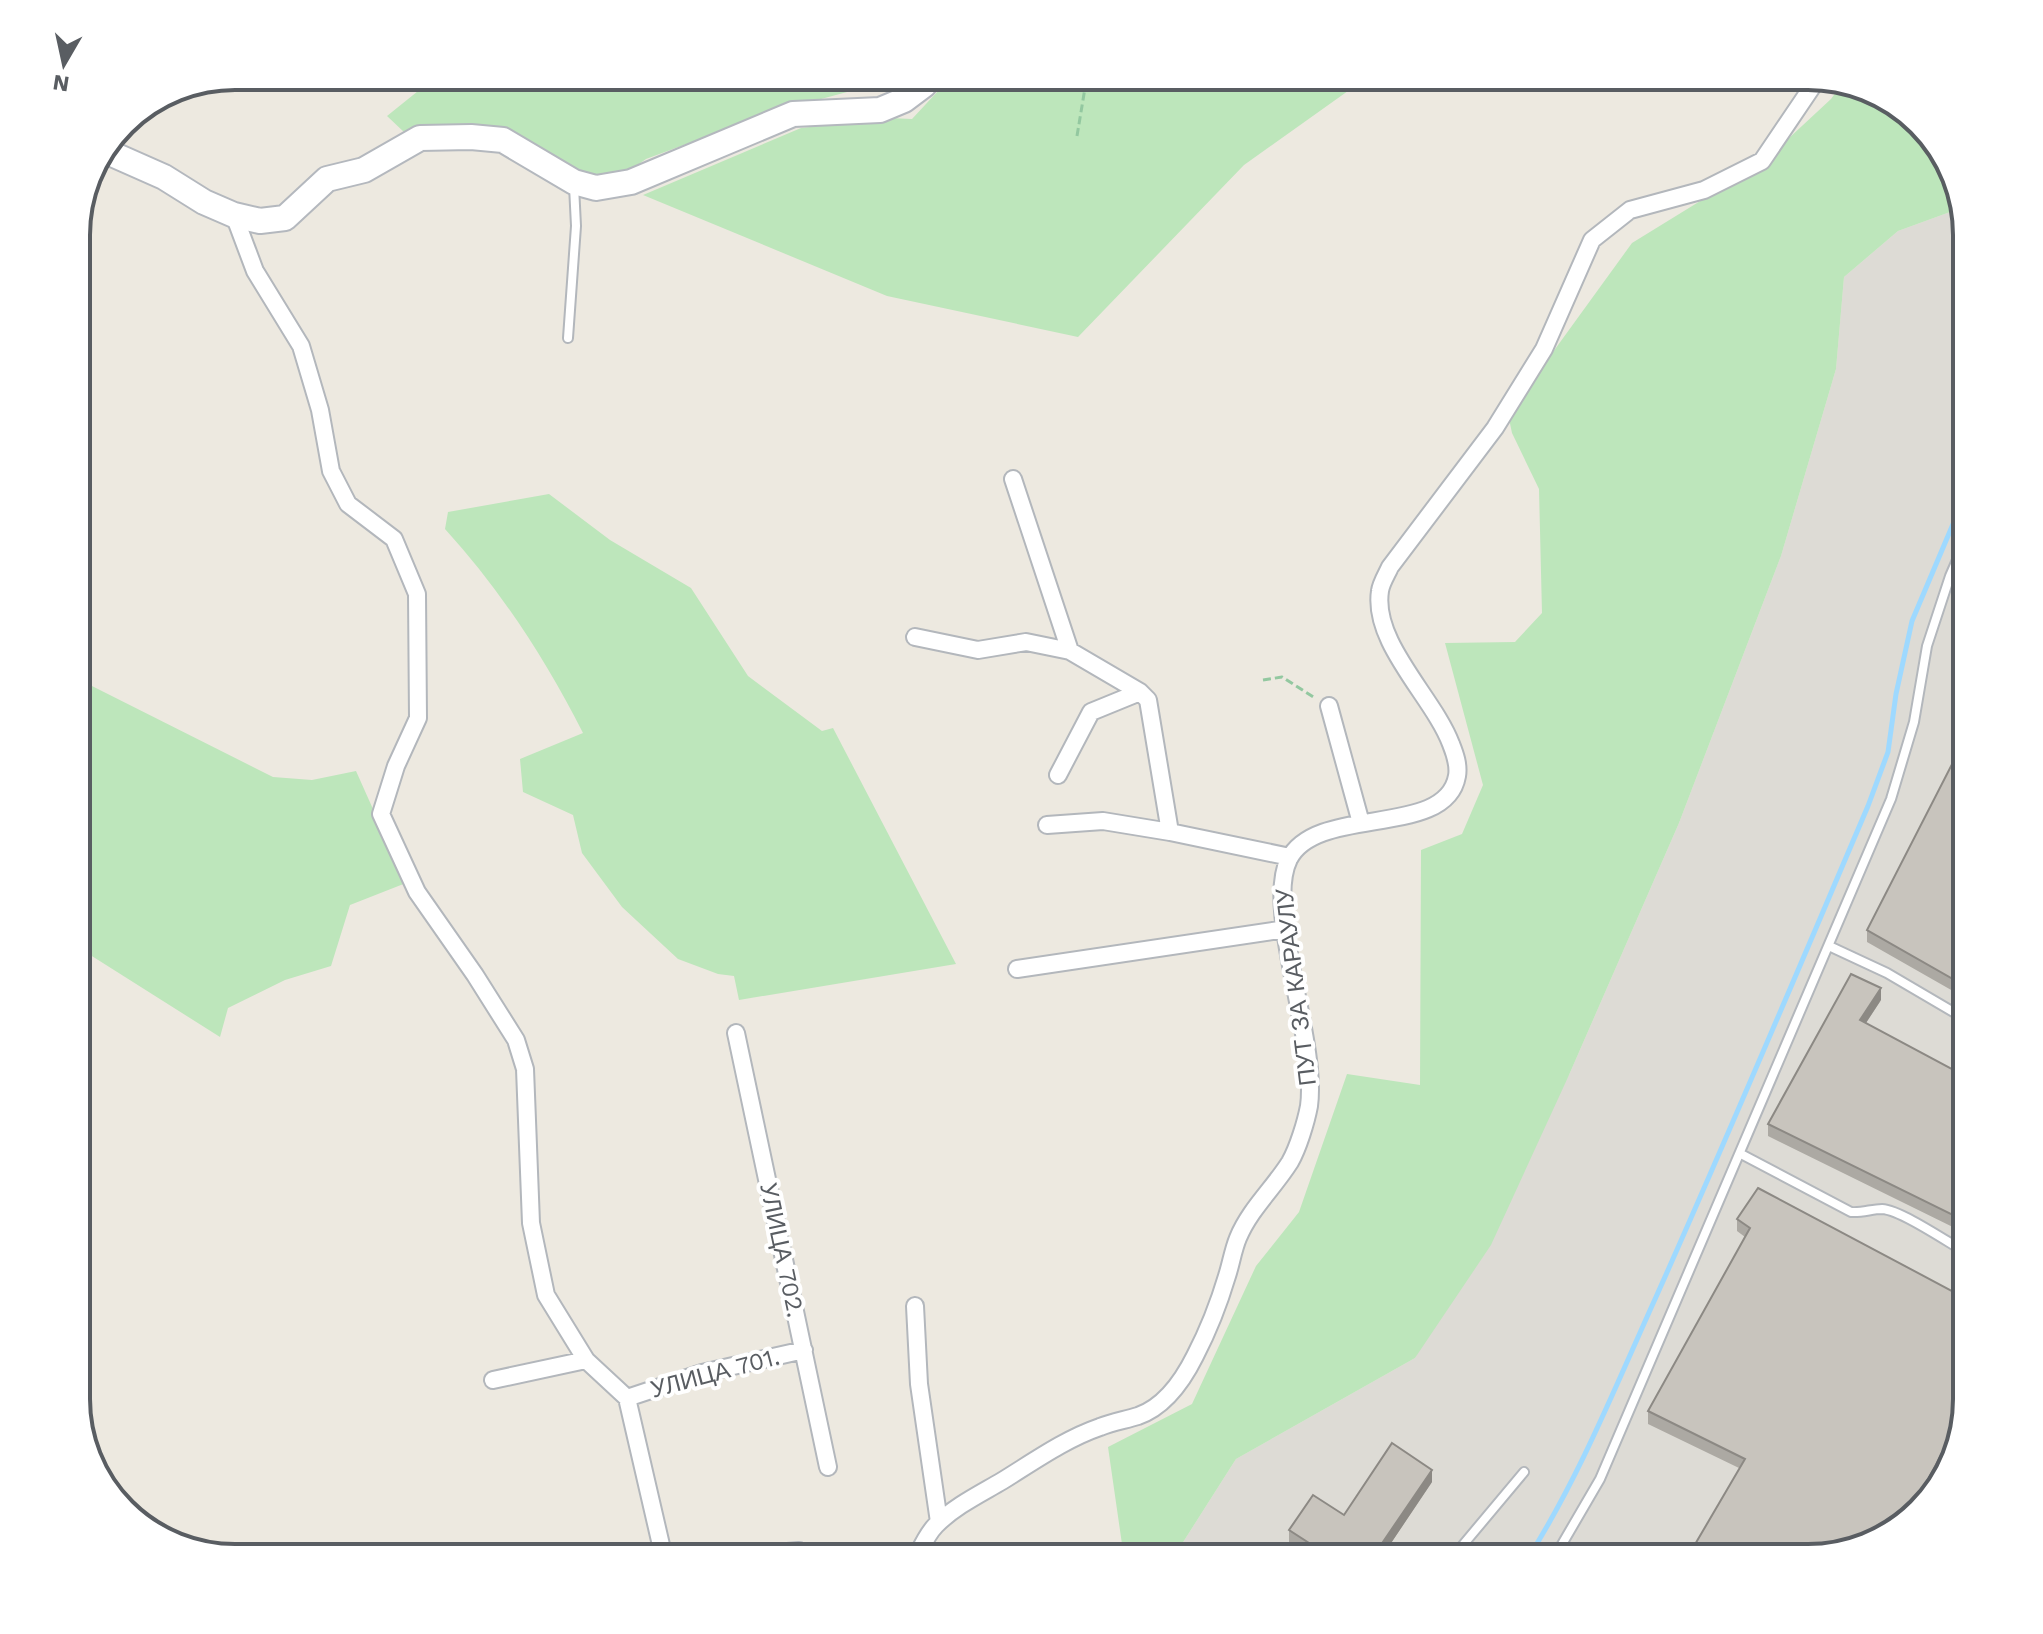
<svg xmlns="http://www.w3.org/2000/svg" width="2043" height="1634" viewBox="0 0 2043 1634" font-family="'Work Sans',sans-serif">
<rect width="100%" height="100%" fill="#ede9e0"/>
<path fill="#dddbd5" d="M1961,208L1967,235V1399L1928,1503L1808,1558H1173L1236,1459L1415,1358L1569,1075L1679,823L1781,556L1836,369L1844,277L1898,231Z"/>
<path fill="#bde6bb" d="M422,76H885L873,85L773,112L646,159L602,190L526,142L405,133L387,116L428,83Z
M952,76H1369L1244,165L1078,337L887,296L643,195L801,128L889,118L912,119Z
M1839,88L1912,115L1951,165L1961,208L1898,231L1844,277L1836,369L1781,556L1679,823L1569,1075L1491,1245L1415,1358L1236,1459L1173,1558H1124L1108,1447L1192,1404L1256,1266L1299,1212L1347,1074L1420,1085L1421,850L1462,834L1483,785L1445,643L1515,642L1542,613L1539,489L1512,433L1508,414L1632,243L1762,163L1831,99Z
M549,494L610,540L691,588L748,676L822,731L833,728L956,964L739,1000L734,976L718,974L678,959L622,907L582,853L573,815L523,792L520,759L583,733C546,660 500,589 445,529L448,512Z
M80,680L273,777L312,780L356,771L406,883L350,905L331,966L285,980L228,1008L220,1037L76,946V687Z"/>
<g fill="none" stroke-linecap="round" stroke-linejoin="round">
<path stroke="#9ed9ff" stroke-width="5" d="M1528,1558C1580,1476 1616,1385 1656,1297C1729,1134 1798,970 1868,806L1888,752L1896,694L1912,621L1967,491"/>
<g stroke="#b3b7bc" stroke-width="12">
<path id="service" d="M1641,76H1651
M568,338L576,226L574,186
M1829,946L1887,973L1967,1020
M1741,1154L1851,1212C1862,1213 1872,1209 1882,1209C1901,1210 1949,1243 1967,1253
M1211,1552L1214,1558
M1452,1558L1524,1472
M1554,1558L1600,1479L1891,799L1914,722L1927,646L1950,576L1967,537"/>
</g>
<g stroke="#b3b7bc" stroke-width="20">
<path id="minor" d="M234,215L255,271L301,346L320,410L331,471L348,504L394,539L417,594L418,718L396,766L381,814L417,892L475,975L516,1040L525,1069L531,1223L546,1295L586,1360L627,1398L664,1558
M1013,479L1070,651
M915,637L978,650L1026,642L1070,651L1140,692L1148,700L1170,832
M1329,706L1361,823
M1058,775L1091,712L1140,692
M1047,825L1103,821L1170,832L1290,857
M1017,969L1286,929
M736,1033L828,1467
M915,1306L919,1384L939,1522
M493,1380L586,1360
M627,1398L702,1373L804,1350
M711,1558L799,1551
M916,1558C922,1546 927,1534 936,1525C955,1506 980,1494 1002,1481C1033,1462 1065,1439 1100,1427C1112,1422 1125,1420 1138,1416C1164,1407 1183,1380 1195,1356C1208,1331 1219,1303 1227,1276C1231,1264 1233,1250 1238,1238C1250,1209 1273,1189 1290,1162C1298,1148 1306,1122 1309,1106C1318,1040 1264,909 1289,859C1317,804 1446,839 1457,776C1459,765 1455,754 1451,744C1434,698 1372,643 1380,591C1381,583 1387,574 1390,567L1495,428L1544,349L1592,240L1630,210L1704,190L1762,161L1812,87L1815,79"/>
</g>
<g stroke="#b4b8be" stroke-width="28">
<path id="secondary" d="M103,150L164,177L204,202L234,215L260,221L285,218L327,179L364,170L420,138L471,137L503,140L574,182L596,188L631,182L793,114L880,110L904,100L924,85L931,76"/>
</g>
<path stroke="#93c8a0" stroke-width="3" stroke-dasharray="8 4" stroke-linecap="butt" d="M1077,136L1087,76
M1263,680L1282,677L1315,698"/>
<use href="#service" stroke="#fff" stroke-width="8"/>
<use href="#minor" stroke="#fff" stroke-width="16"/>
<use href="#secondary" stroke="#fff" stroke-width="24"/>
</g>
<path fill="#aca9a3" d="M1967,735V999L1867,942V930Z
M1881,1000L1866,1023L1967,1077V1234L1768,1136V1124Z
M1758,1188L1941,1467L1927,1494L1739,1468L1648,1424V1411L1745,1237L1737,1231V1219Z
M1432,1482L1381,1558H1313L1289,1542V1530L1344,1515Z"/>
<path fill="#8c8984" d="M1881,988V1000L1860,1032V1020Z
M1957,1425L1941,1467L1922,1504V1491Z
M1432,1470V1482L1381,1558H1372Z"/>
<path fill="#c8c4bd" stroke="#8c8984" stroke-width="2" d="M1967,735V987L1867,930Z
M1851,974L1881,988L1860,1020L1967,1077V1222L1768,1124Z
M1758,1188L1967,1299V1399L1957,1425L1922,1491L1930,1496L1928,1503L1878,1542L1808,1558H1687L1745,1459L1648,1411L1750,1228L1737,1219Z
M1392,1443L1432,1470L1372,1558H1323L1326,1554L1289,1530L1313,1495L1344,1515Z"/>
<g text-anchor="middle" dominant-baseline="central" stroke-width="8" stroke-linejoin="round" paint-order="stroke">
<g font-size="24" fill="#595d62" stroke="#fff">
<text transform="translate(1296 987) rotate(-97)">ПУТ ЗА КАРАУЛУ</text>
<text transform="translate(782 1250) rotate(78)">УЛИЦА 702.</text>
<text transform="translate(715 1373) rotate(-15)">УЛИЦА 701.</text>
</g>
</g>
<path d="M0 0H2043V1634H0ZM235 90H1808A145 145 0 0 1 1953 235V1399A145 145 0 0 1 1808 1544H235A145 145 0 0 1 90 1399V235A145 145 0 0 1 235 90Z" fill="#fff" fill-rule="evenodd"/>
<path fill="none" stroke="#595d62" stroke-width="4" d="M235 90H1808A145 145 0 0 1 1953 235V1399A145 145 0 0 1 1808 1544H235A145 145 0 0 1 90 1399V235A145 145 0 0 1 235 90Z"/>
<g transform="translate(64 64) rotate(189)" stroke="#ffffff" stroke-width="6" paint-order="stroke">
<path d="M0-6L14 30L0 20L-14 30Z" fill="#595d62"/>
<text y="-12" font-size="22" font-weight="bold" text-anchor="middle" fill="#595d62">N</text>
</g>
</svg>
